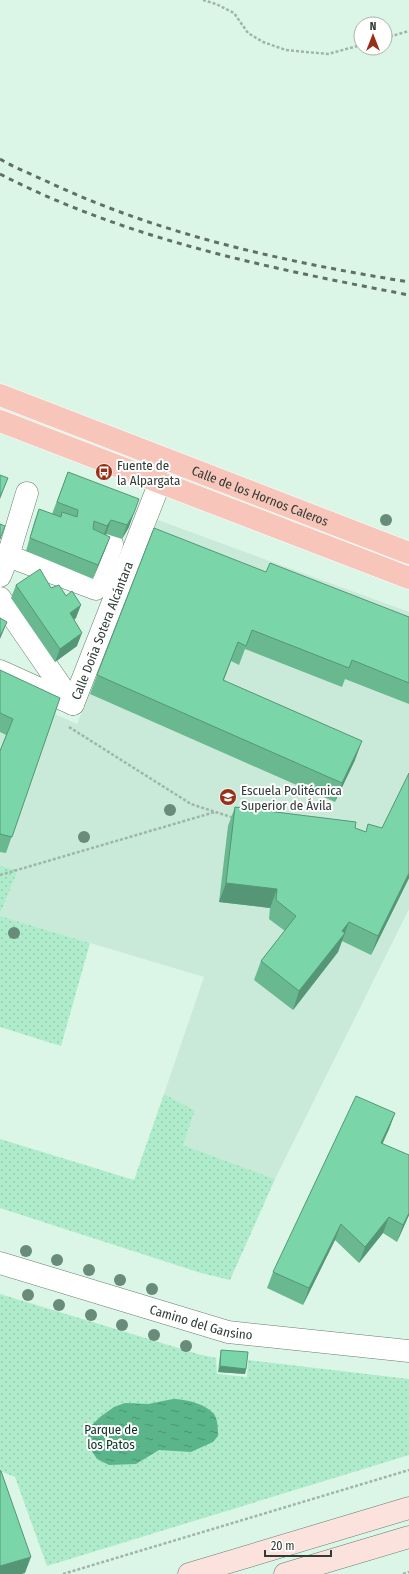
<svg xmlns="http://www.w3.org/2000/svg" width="409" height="1574" viewBox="0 0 409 1574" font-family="'Fira Sans Condensed',sans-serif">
<defs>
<pattern id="grass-dots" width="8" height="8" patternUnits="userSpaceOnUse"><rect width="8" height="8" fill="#aeeccb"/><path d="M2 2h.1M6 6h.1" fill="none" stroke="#96cbaf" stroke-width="1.8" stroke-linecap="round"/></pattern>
<pattern id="water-ripples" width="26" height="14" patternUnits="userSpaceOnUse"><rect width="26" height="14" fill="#5ab68a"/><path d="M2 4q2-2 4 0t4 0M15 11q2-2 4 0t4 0" fill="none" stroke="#4b9572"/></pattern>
</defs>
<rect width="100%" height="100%" fill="#dbf6e7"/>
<path fill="#c9ead8" d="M158,520L409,612V909L275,1179L183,1145L195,1112L164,1094L204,977L0,916L18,870L0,866V689L77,724Z"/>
<path fill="url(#grass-dots)" d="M0,866L18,870L0,915Z
M0,916L90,943L61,1046L0,1027Z
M164,1094L195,1111L183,1145L275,1179L230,1280L201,1273L0,1208V1139L134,1180Z
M0,1294L198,1354L216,1358L217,1374L247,1377L248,1360L409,1379V1455L47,1566L15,1477L0,1471Z"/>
<path fill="url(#water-ripples)" d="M173,1399C185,1399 206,1404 214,1414C218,1420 218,1429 218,1436L213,1442L191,1452L159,1450L136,1464L109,1465L97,1459L90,1448L88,1435L91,1426L100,1417L114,1407L125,1403L148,1404Z"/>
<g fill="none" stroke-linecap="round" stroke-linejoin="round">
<g stroke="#667d70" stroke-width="23">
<g id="minor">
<path d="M8,556L96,589L112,544"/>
<path d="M0,576L8,556L27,493"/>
<path d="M0,598L73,704"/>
<path id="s1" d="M0,671L73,704L160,482"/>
</g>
</g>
<g stroke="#667d70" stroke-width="23">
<g id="tertiary">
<path id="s2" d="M0,1263L228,1332L409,1351"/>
</g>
</g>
<g stroke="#667d70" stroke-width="23">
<path id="secondary" d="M189,1574L409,1508
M285,1574L409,1537"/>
</g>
<g stroke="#fff" stroke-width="23">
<g id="primary">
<path id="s3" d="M0,395L409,553"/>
<path d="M0,421L409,578"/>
</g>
</g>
<path stroke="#a0b5a9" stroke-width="2.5" stroke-dasharray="3 2" stroke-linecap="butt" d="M203,0L216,4L234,13L248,33L263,42L286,50L328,54L361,45
M385,38L409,31
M69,727L191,804L234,818
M0,875L215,812
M63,1574L409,1470
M403,1574L409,1572"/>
<use href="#minor" stroke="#fff" stroke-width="22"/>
<use href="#tertiary" stroke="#fff" stroke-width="22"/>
<use href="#secondary" stroke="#fbe2dc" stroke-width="22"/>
<use href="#primary" stroke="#f7c5b9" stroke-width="22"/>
<path stroke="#607067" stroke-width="3" stroke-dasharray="5 5" stroke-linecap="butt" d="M0,159C15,168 31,174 46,181C160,235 285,262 409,282
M0,174C128,240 269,268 409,295"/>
</g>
<g fill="#688b7a">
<circle cx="386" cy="520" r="6"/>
<circle cx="170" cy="810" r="6"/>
<circle cx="84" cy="837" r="6"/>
<circle cx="14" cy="933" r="6"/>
<circle cx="26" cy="1251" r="6"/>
<circle cx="57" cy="1260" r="6"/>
<circle cx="89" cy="1270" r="6"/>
<circle cx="120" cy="1280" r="6"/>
<circle cx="152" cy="1289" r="6"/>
<circle cx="28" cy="1295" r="6"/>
<circle cx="59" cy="1305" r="6"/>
<circle cx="91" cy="1315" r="6"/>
<circle cx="122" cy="1325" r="6"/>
<circle cx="154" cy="1335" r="6"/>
<circle cx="186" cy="1346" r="6"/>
</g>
<path fill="#69b890" d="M68,472L129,527L122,539L106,534L105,535L110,537L105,550L93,579L26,551L34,523L39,509L52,514Z
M266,572L409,617V704L345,679L342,687L245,649L239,665L231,661L224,680L355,760L335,802L90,694L97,675Z
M16,585L51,588L76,618L74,620L77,646L55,662L11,598Z
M0,670L60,698L6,853L0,852V751L6,735L0,732Z
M235,807L355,828L366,832L382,828L409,878L371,955L342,941L338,952L293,1010L254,980L261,961L285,931L269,919L270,908L219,902L228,826Z
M395,1113L389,1129L383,1143L409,1215L397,1242L383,1233L359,1263L335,1240L303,1305L267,1288L273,1272Z
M221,1350L246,1369L245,1374L218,1372L220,1355Z"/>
<path fill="#559676" d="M8,478L3,491L0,499V497Z
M134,513L129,527L122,539L127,525Z
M111,520L106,534L102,540L107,526Z
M110,537L105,550L93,579L98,565Z
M81,605L76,618L65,626L70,613Z
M7,622L3,632L0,639V636Z
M82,633L77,646L55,662L60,649Z
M362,741L355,760L335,802L342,783Z
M409,873V878L371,955L378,936Z
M226,883L277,889L270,908L219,902Z
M349,922L338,952L293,1010L299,991L342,931Z
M395,1113L389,1129L375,1159L381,1143Z
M409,1213V1215L397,1242L403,1225Z
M389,1217L383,1233L359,1263L365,1247Z
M341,1224L335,1240L303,1305L309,1288Z
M220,1366L246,1369L245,1374L218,1372Z
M31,1557L25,1573L22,1574H0V1566Z"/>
<path fill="#7ad6a8" stroke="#559676" d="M68,472L139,499L134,513L127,525L111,520L107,526L94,521L93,529L110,537L98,565L30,538L39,509L61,517L62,512L77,517L78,510L57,502Z
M0,475L8,478L0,497Z
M0,524L5,526L0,539Z
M154,528L266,572L270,563L409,617V683L352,660L349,668L252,630L246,646L238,642L223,680L362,741L342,783L97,675Z
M40,569L51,588L59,585L66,596L72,591L81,605L70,613L82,633L60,649L16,585Z
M0,618L7,622L0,636Z
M0,670L60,698L12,837L0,834V751L13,719L0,713Z
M409,773V873L378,936L349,922L342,931L345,933L299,991L261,961L296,916L276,900L277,889L226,883L235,807L356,822L355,828L366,832L368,824L382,828Z
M356,1096L395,1113L381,1143L409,1155V1213L403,1225L389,1217L365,1247L341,1224L309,1288L273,1272Z
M221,1350L248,1352L246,1369L220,1366Z
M0,1470L1,1471L31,1557L0,1566Z"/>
<defs>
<g id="bus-disc" transform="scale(0.9)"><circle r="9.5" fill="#983018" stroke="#fff"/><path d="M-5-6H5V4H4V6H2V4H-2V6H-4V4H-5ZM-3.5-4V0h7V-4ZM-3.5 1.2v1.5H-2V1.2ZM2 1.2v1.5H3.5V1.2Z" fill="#fff"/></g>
<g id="university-disc" transform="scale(0.9)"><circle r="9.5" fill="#983018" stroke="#fff"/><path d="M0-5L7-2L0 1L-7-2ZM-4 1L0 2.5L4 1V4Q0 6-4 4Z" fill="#fff"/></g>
</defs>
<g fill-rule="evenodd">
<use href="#bus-disc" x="104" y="472"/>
<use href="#university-disc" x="228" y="797"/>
</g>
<g text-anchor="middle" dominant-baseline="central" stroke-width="4" stroke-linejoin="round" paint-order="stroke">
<g font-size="13" fill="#303b35" stroke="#fff" text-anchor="start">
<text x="117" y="465">Fuente de<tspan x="117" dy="15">la Alpargata</tspan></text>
<text x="241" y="790">Escuela Politécnica<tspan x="241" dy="15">Superior de Ávila</tspan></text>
</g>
<g font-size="13" fill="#303b35" stroke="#fff">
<text stroke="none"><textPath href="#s3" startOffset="279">Calle de los Hornos Caleros</textPath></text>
<text stroke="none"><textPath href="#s1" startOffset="159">Calle Doña Sotera Alcántara</textPath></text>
<text stroke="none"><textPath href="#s2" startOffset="210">Camino del Gansino</textPath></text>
</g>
<g font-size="13" fill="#093321" stroke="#fff">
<text x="111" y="1429">Parque de<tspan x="111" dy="15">los Patos</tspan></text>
</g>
</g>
<g transform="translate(373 36)"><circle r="19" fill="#ffffff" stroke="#acb1ae"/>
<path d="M0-3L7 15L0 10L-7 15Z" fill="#983018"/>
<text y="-6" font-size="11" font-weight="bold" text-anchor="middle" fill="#303b35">N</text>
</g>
<path d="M265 1550v6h66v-6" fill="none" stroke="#303b35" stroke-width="2"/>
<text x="271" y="1550" font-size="12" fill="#303b35" stroke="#ffffff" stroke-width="3" paint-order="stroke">20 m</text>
</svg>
